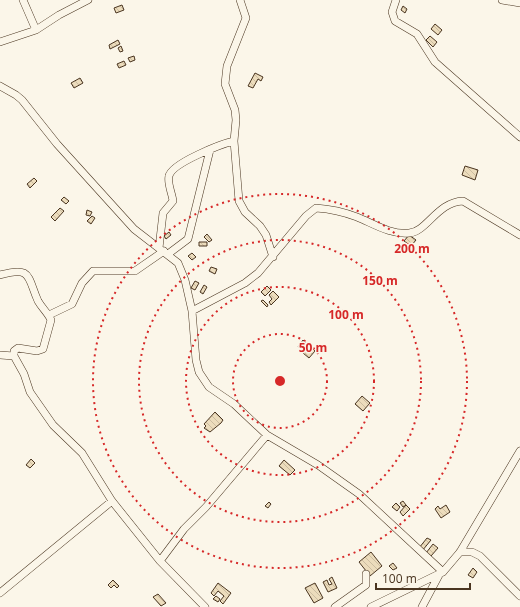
<svg xmlns="http://www.w3.org/2000/svg" width="520" height="607" viewBox="0 0 520 607" font-family="'Open Sans',sans-serif">
<defs>
<pattern id="building-back-hatch" width="6" height="6" patternUnits="userSpaceOnUse"><rect width="6" height="6" fill="#ecdcbc"/><path d="M-1 5l2 2M0 0l6 6M5-1l2 2" fill="none" stroke="#ccbda1"/></pattern>
</defs>
<rect width="100%" height="100%" fill="#fbf6e9"/>
<path fill="url(#building-back-hatch)" stroke="#4a3520" d="M122,5L124,10L116,13L114,8Z
M403,6L407,9L405,13L401,10Z
M435,24L442,30L438,35L431,29Z
M430,36L437,42L433,47L426,40Z
M118,40L120,44L110,49L109,45Z
M121,46L123,51L120,52L118,48Z
M134,56L135,60L130,62L128,58Z
M124,61L126,65L119,68L117,64Z
M255,73L263,77L261,81L258,79L253,88L248,86Z
M80,78L83,83L74,88L71,83Z
M465,166L478,170L475,180L462,175Z
M34,178L37,181L30,188L27,184Z
M64,197L69,201L66,204L61,200Z
M60,208L64,211L55,221L51,217Z
M87,210L92,212L90,216L86,215Z
M92,216L95,218L91,224L87,221Z
M169,232L171,235L166,239L164,236Z
M207,234L212,240L209,242L204,237Z
M409,235L416,240L411,246L404,241Z
M199,242H207V246H199Z
M192,253L196,257L192,260L188,256Z
M211,267L217,269L215,274L209,271Z
M195,281L199,283L195,290L191,288Z
M204,285L207,287L203,294L200,292Z
M267,286L271,290L265,296L261,292Z
M273,291L279,297L271,305L269,302L272,299L269,295Z
M263,300L268,305L267,307L261,301Z
M303,340L307,344L303,350L298,347Z
M310,346L315,351L309,358L303,353Z
M362,396L370,403L363,411L355,404Z
M215,412L223,420L221,423L210,432L204,428L206,426L204,424Z
M31,459L35,463L30,468L26,465Z
M284,460L295,470L290,475L279,466Z
M403,501L406,505L403,507L400,503Z
M269,502L271,504L268,508L265,506Z
M396,503L400,507L397,511L392,507Z
M406,505L410,509L403,516L400,512Z
M446,505L450,512L441,518L435,509L438,506L440,509Z
M427,538L431,540L422,551L419,548Z
M433,544L438,548L431,556L426,553Z
M371,552L382,566L370,576L359,562Z
M393,563L397,568L393,570L389,566Z
M473,568L477,572L473,578L468,575Z
M332,577L337,588L328,592L323,582L327,580L329,585L332,584L329,579Z
M113,580L119,586L117,588L114,585L111,588L108,585Z
M218,583L231,593L223,604L220,601L224,596L218,591L214,596L211,593Z
M315,583L323,598L314,603L305,588Z
M158,594L166,603L161,606L153,597Z
M216,596L220,599L218,602L213,599Z"/>
<g fill="none" stroke-linecap="round" stroke-linejoin="round">
<g stroke="#4a3520" stroke-width="8">
<path id="minor" d="M23,0L36,30
M240,0L246,18L227,66L225,84L235,110L236,120L234,141L239,201L245,212L260,226L266,235L273,257
M396,0L392,12L395,21L417,34L435,62L520,137
M502,0L520,3
M0,42L36,30L59,15L88,0
M0,86L16,95L22,100L57,144L134,229L178,263L185,280L192,311L196,360L199,372L209,387L234,404L267,435L318,465L359,494L443,572
M159,248L163,213L173,201C172,193 167,183 169,176C172,163 221,144 234,141
M168,254L188,239L210,150
M0,275C32,266 27,276 38,301C42,308 48,313 51,320L43,349L37,351L18,348L14,351V356L24,374L30,392L53,425L82,453L112,501L160,561L205,607
M192,311L245,283L258,273L306,216L316,208C330,209 344,212 357,217C374,224 391,235 409,233C427,232 437,202 463,201L520,235
M49,315L72,304L82,283L93,271H135L164,251
M0,355L14,356
M460,552H472L480,556L520,596
M160,561L184,529L206,507L267,435
M0,593L112,501
M335,607L366,585V574
M371,607L443,572L460,552L520,451
M422,607L439,575"/>
</g>
<use href="#minor" stroke="#fbf6e9" stroke-width="7"/>
</g>
<g fill="none" stroke="#d62828" stroke-width="2" stroke-dasharray="2 4">
<circle cx="280" cy="381" r="47"/>
<circle cx="280" cy="381" r="94"/>
<circle cx="280" cy="381" r="141"/>
<circle cx="280" cy="381" r="187"/>
</g>
<circle cx="280" cy="381" r="6" fill="#d62828" stroke="#fbf6e9" stroke-width="2"/>
<g font-size="12" text-anchor="middle" font-weight="bold" fill="#d62828" stroke="#fbf6e9" stroke-width="3" stroke-linejoin="round" paint-order="stroke">
<text x="412" y="253">200 m</text>
<text x="380" y="285">150 m</text>
<text x="346" y="319">100 m</text>
<text x="313" y="352">50 m</text>
</g>
<path d="M376 583v6h94v-6" fill="none" stroke="#4a3520" stroke-width="2"/>
<text x="382" y="583" font-size="12" fill="#4a3520" stroke="#fbf6e9" stroke-width="3" paint-order="stroke">100 m</text>
</svg>
